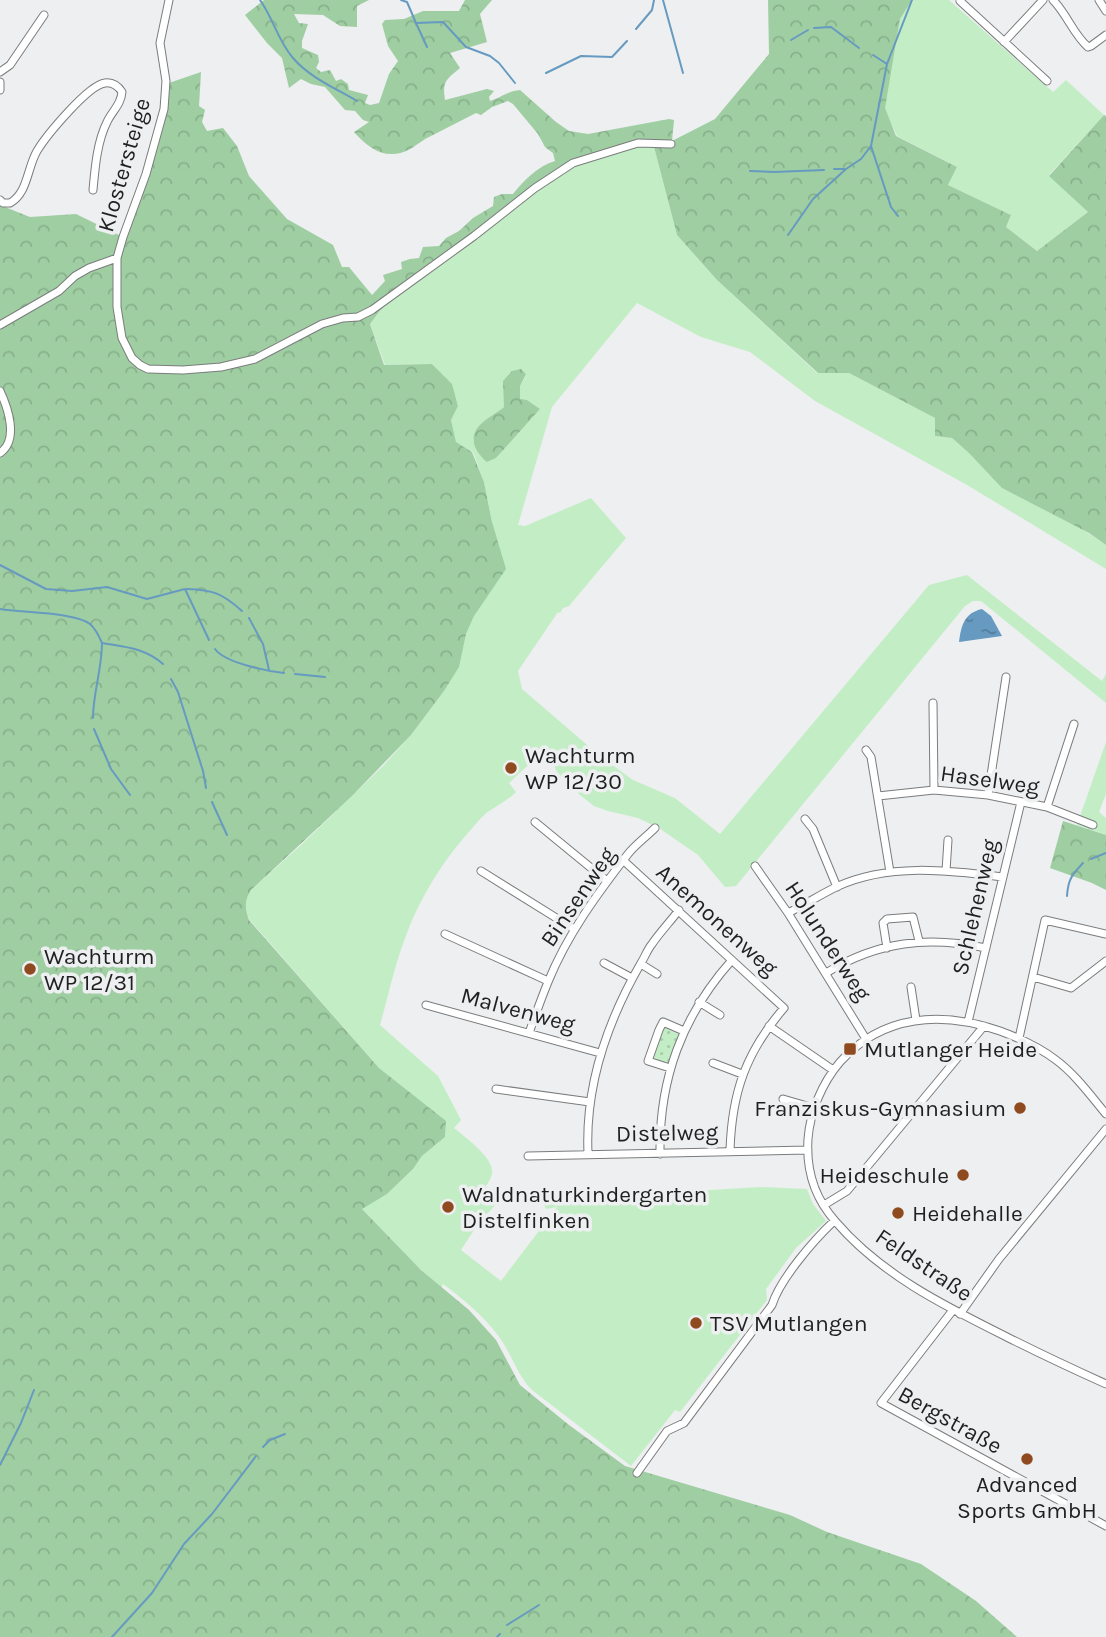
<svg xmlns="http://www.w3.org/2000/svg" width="1106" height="1637" viewBox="0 0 1106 1637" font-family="Karla,sans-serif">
<defs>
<pattern id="forest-crowns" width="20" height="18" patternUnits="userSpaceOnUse" patternTransform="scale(1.75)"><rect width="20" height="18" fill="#9fcea2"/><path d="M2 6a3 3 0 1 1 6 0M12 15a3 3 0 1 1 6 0" fill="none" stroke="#88b18b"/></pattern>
<pattern id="park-dots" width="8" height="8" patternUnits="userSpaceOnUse" patternTransform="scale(1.75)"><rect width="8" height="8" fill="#c3eec5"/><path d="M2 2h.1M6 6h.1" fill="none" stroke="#a7cca9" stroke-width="1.8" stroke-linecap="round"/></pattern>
<pattern id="water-ripples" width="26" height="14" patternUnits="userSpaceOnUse" patternTransform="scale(1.75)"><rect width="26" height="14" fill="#679ac0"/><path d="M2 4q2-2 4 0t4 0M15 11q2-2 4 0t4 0" fill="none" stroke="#547d9c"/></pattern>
</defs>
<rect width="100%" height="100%" fill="#edeff0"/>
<path fill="#c3eec5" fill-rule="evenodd" d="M912,0H949L1053,92L1066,80L1104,115L1049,175L1088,212L1037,251L1006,227L1011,215L948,185L957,167L897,136L884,109L900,19Z
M653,143L677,235L717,280L817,373H849L935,418V436L952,438L970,454L1106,545V569L967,485L815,401L750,352L701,337L637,303L552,407L518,525L525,526L591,498L626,538L569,606L563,608L560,613L558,612L518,671L522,689L600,756L633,780L675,798L720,834L929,585L967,575L1102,681L1106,674V703L981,601H973L965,606L736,886L725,887L698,855L659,828L638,818L608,811L594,806L580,795L557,772L546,751L540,754L509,783L516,792C509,799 502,803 494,808C486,812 480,819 474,826C443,860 419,898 404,941C394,968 388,997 380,1025L438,1076L461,1120L454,1128C465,1137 491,1156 492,1170C493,1176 489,1181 486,1186L495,1199L513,1194L678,1192L760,1187L807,1189L813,1204L826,1221L796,1248L766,1289L767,1300L680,1412L675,1410L631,1466L532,1390C517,1375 512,1355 500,1338C484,1316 464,1300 443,1284L441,1288L416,1265L361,1208L387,1194L413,1169L422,1156L445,1137L446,1122L379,1068L249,919C245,908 244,901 251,890L300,846L383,766L411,735L444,691L458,667L466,634L474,616L492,522L484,482L473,452L456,443L451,420L458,406C453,384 448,380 432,364L385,365L370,324L388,300L573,163L598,154ZM526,375L520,386V400H527L540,409L496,458L487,462L473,440C481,417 488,422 504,407V398ZM542,1200L546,1209L557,1207L501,1281L461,1250L478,1224L479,1216L488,1213L498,1202H508L514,1204Z
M1106,742V794L1099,812L1106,818V835L1077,825Z"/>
<path fill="url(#forest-crowns)" d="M264,0H369L357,6V27L340,26L323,15L294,14L299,23L308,24L302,41V48L318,55L319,62L316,68L321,72L330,70L336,81L341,79L348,84L349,90L368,95L365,103L370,105L379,103L389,74L398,61L388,46L382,24L385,20L404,19L423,11H459L465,0H492L480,14L487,42L450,53L460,68C446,80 442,81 445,100L487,89L494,91L489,97L490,101C502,97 508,91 520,90L556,122L569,131L588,134L669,119L674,120L672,141L715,119L769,54L768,0H912L900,19L885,108L896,136L957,167L948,185L1011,215L1006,227L1037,251L1088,212L1049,176L1104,115L1106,116V545L1089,533L1002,488L970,454L952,438L935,436V418L849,373H818L717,280L677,235L653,143H638L573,163L388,300L370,324L384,365L432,364L452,384L458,406L451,420L456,442L472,452L484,482L492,522L506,569L474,616L466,634L459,667L444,691L411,735L352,796L251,890C244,901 245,908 249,920L379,1068L446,1121L445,1137L422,1156L413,1169L387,1194L362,1209L421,1270L469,1310L496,1340L520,1385L569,1425L625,1466L790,1515L827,1532L921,1564L976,1601L1017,1637H0V205L30,217L76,214L123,237L154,148L166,84L201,72L199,106L205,110L202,122L207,131L223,128L237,146L249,176L287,219L333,245L342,267H349L372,295L385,281L383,275L402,269L401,262L410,259L419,258L423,247L439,246L446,238L459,231L473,218L493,206L494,197L502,194H513C524,180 538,166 555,161L553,153L545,147L538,134L513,104L508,101L492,107L481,115L476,113C461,121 446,128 431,136C424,139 418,144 412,148C388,162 370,150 354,132L369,122L363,120L355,111L345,110L325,87L311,84L301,79L289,88L282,58L267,43L245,15Z
M521,369L526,374L520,386V399L527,400L540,409L496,458L487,462C475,452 467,437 481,424C488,417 497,413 504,407L503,381L512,371Z
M1063,821L1106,835V890L1092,883L1050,868Z"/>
<path fill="url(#park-dots)" d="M664,1027L679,1034L668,1064L652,1059Z"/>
<path fill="url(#water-ripples)" d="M982,609L991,616L1002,636L959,642C961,626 964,613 982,609Z"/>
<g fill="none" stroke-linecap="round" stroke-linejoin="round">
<path stroke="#679ac0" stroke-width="2" d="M260,0C273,18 278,41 293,58C309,77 335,88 357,101
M401,0L407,2L416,23L443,22L466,47L490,56L499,63L515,83
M663,0L683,73
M416,23L427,47
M814,28L831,27L859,48
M636,29L652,10L654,0
M791,40L808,30
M873,55L887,64
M546,73L581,56L612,57L627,41
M871,146L891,207L898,216
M834,169H844
M750,171L774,172L824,170
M788,235L813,199L846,169L861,159L871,146L887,64L912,0
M0,565L46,589L72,591L107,587L147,599L185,589L209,640
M187,589C213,590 222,593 242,611
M0,609C22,613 74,612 90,624C96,629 99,636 102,643C125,647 145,648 163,664
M249,618L263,644L269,670
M215,649C225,663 267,671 284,673
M295,674L325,677
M171,679L178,692L203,771L206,788
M93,718C93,693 102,669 102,643
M94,729L111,769L130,795
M212,802L227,835
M1091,859L1106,853
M1067,896C1068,879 1072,875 1083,863
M263,1447L270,1440L285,1434
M0,1465L21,1423L34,1390
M507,1625L539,1605
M112,1637L152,1593L184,1544L212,1514L256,1456
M497,1637L500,1634"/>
<g stroke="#7b7c7d" stroke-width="9">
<path id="minor" d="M1053,0C1067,14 1073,34 1088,47L1091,46L1106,35
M1099,0L1106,11
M960,1L1047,81
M1004,42L1043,0
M0,72L10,65L44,15
M0,82V90
M0,200L3,203H10C28,193 27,168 37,151C46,136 88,85 105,83C113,82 118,86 122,92C121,105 112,111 107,122C97,142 95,168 93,190
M117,258L123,237L146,174L164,109L166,81L160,43L169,0
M0,325L59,291L75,276L89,268L117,258V307L122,338L132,358L140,365L148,369L183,370L221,367L255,359L322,324L343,318L358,317L372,310L474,236L535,188L573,163L638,143L671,144
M0,391C8,408 19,440 0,453
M933,703L934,790
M866,750L871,757L890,872
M988,795L1006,677
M878,796L934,790L988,795L1047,807L1093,825
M1047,807L1074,724
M805,819L813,829L837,887
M535,822L607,881
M624,861L784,1008C746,1052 732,1092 730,1150
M755,866L788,913L866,1039
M481,871L574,929
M946,871L948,840
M788,913C804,905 820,895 836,887C888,863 947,870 1002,877
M445,934L548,981
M887,948L883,923L887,919L913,917L919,941
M604,963L632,978
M641,964L657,974
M826,973C878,941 928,936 986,948
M1033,977L1071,988L1106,961
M911,987L916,1020
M699,1002L720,1015
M426,1005L600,1053
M968,1022L1021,802
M769,1026L833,1070
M529,1033C535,1016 541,999 548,982C567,935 597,894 628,854C635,845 646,837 655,828
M1019,1038L1045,920L1106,934
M713,1063L742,1074
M670,1068L648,1061L659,1030L663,1022L684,1031
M496,1089L590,1102
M783,1099L814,1108
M1106,1114C1091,1096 1075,1074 1056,1060C1039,1047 1019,1038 1000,1031C942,1011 883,1014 840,1062C822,1083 810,1112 808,1139C806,1170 815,1199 836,1222C883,1277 951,1309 1015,1341C1045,1356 1075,1370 1106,1384
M588,1153C585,1085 607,1022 641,963C645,957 647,950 652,944C660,932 670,922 679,910
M660,1154C659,1079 682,1016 732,960
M528,1156L808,1150
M824,1205L847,1191L984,1026
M953,1310L881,1403L1106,1526
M960,1314L999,1259L1106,1129
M637,1473L667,1431L684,1423L772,1305C780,1279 814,1240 834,1221"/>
</g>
<use href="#minor" stroke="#fff" stroke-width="7"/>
</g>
<g fill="#8f4a20" stroke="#edeff0" stroke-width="2.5">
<circle cx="511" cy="768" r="7"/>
<circle cx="30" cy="969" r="7"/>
<rect x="843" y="1042" width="14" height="14" rx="3.5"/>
<circle cx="1020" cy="1108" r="7"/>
<circle cx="963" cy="1175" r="7"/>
<circle cx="448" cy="1207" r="7"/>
<circle cx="898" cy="1213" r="7"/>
<circle cx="696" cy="1323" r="7"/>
<circle cx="1027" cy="1459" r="7"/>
</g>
<g text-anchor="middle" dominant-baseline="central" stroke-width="7" stroke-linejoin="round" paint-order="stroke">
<g font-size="23" fill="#1f2020" stroke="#edeff0">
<text transform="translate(124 165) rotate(-74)">Klostersteige</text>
<text transform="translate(990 780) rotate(8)">Haselweg</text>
<text transform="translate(578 897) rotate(-56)">Binsenweg</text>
<text transform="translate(975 907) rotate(-77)">Schlehenweg</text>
<text transform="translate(717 920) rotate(42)">Anemonenweg</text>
<text transform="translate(828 941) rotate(57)">Holunderweg</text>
<text transform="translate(518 1010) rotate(15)">Malvenweg</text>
<text transform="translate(667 1133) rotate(-1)">Distelweg</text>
<text transform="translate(924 1265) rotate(34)">Feldstraße</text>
<text transform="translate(950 1420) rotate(29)">Bergstraße</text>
</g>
<g font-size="23" fill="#1f2020" stroke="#edeff0" text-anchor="start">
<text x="525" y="755">Wachturm<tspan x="525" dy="26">WP 12/30</tspan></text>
<text x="44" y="956">Wachturm<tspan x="44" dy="26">WP 12/31</tspan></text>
<text x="864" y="1049">Mutlanger Heide</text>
<text x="1006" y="1108" text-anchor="end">Franziskus-Gymnasium</text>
<text x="949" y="1175" text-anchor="end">Heideschule</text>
<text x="462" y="1194">Waldnaturkindergarten<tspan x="462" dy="26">Distelfinken</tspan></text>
<text x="912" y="1213">Heidehalle</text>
<text x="710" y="1323">TSV Mutlangen</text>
<text x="1027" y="1484" text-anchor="middle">Advanced<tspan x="1027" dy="26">Sports GmbH</tspan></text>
</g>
</g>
</svg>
